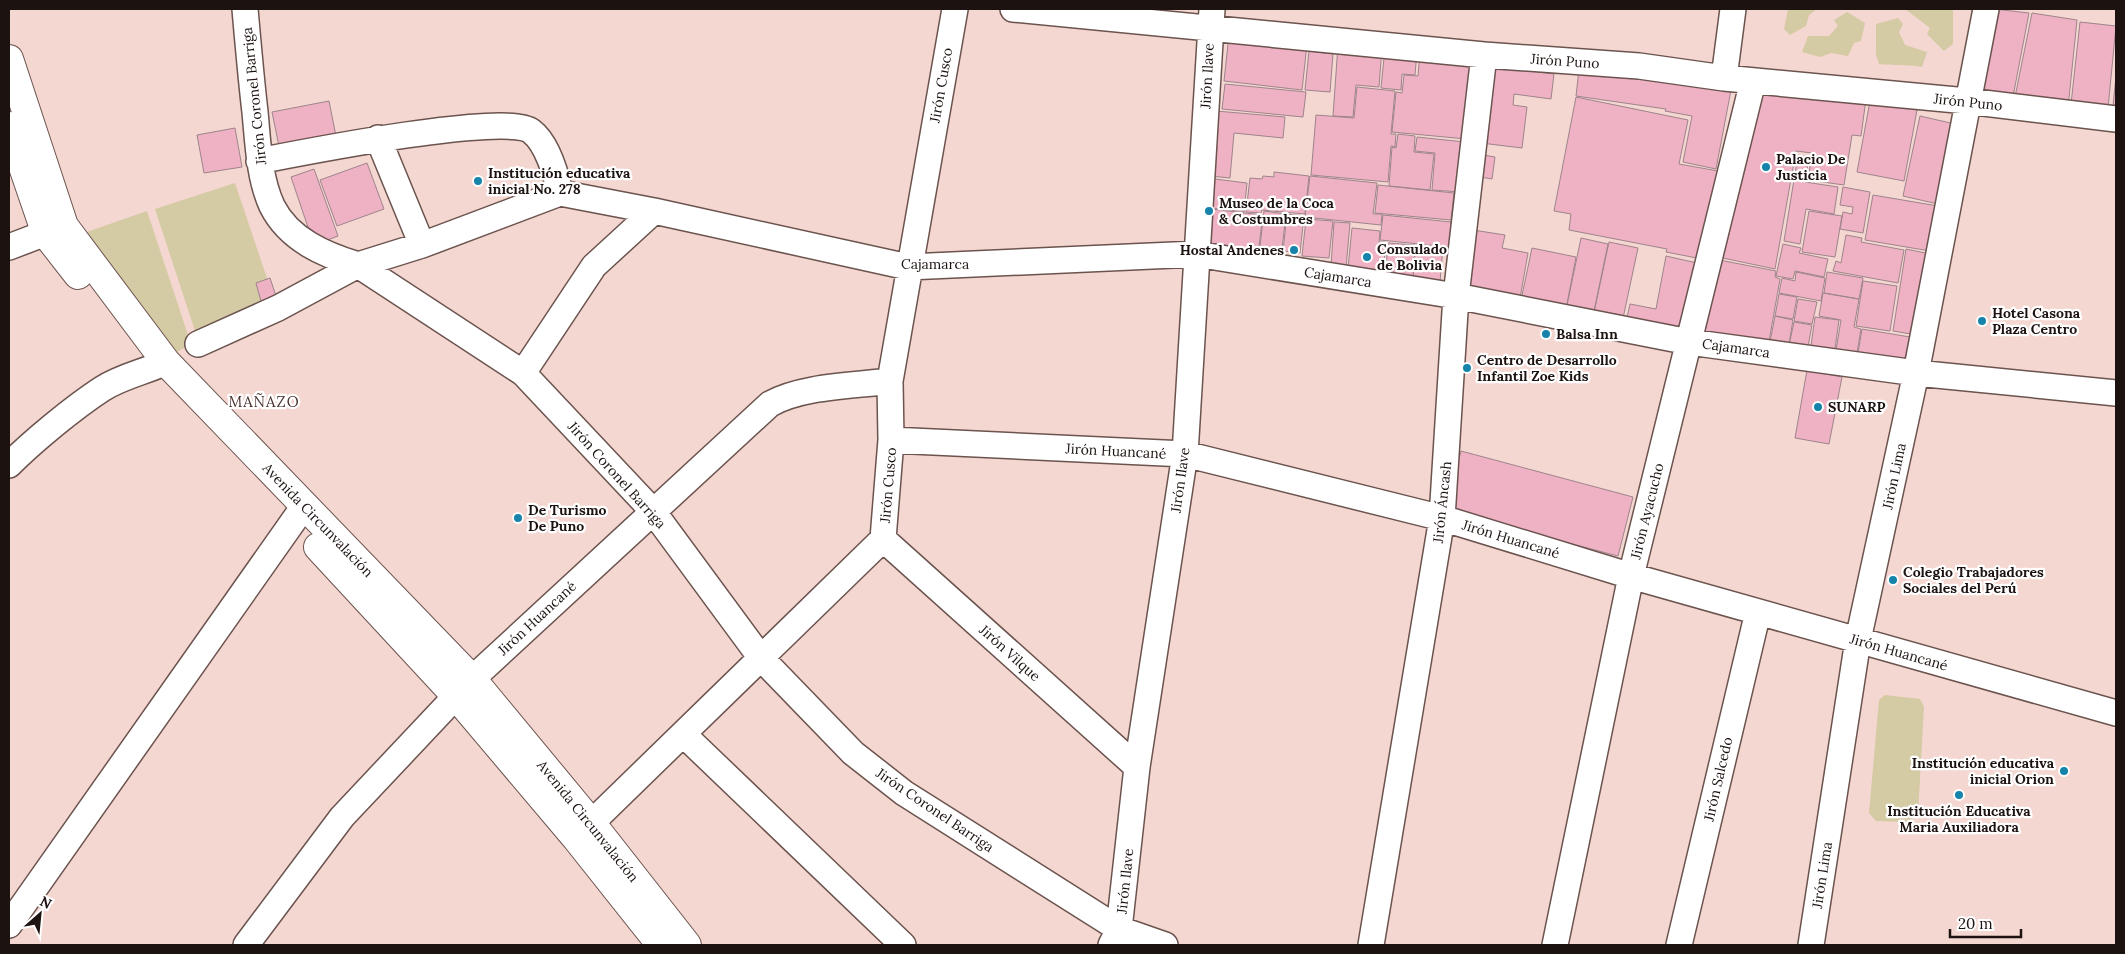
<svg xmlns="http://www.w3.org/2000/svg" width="2125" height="954" viewBox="0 0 2125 954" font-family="Lora,serif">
<rect width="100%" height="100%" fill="#f4d7d1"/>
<path fill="#d4caa4" d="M1788,9H1817L1809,15L1806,26L1790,35L1784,29Z
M1905,9H1953V44L1944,51L1927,34L1930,28Z
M1847,12L1865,23L1861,41L1854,43L1848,56L1831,53L1820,57L1802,52L1808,36H1829L1838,26L1834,20Z
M1898,18L1903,24L1899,32L1905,45L1927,52L1922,67C1907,64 1893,66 1879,64L1876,55V24Z
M235,183L277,308L196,334L155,209Z
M147,211L191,344L175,353L81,234Z
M1885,695L1920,699L1924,707L1918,815L1907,822L1876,821L1869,813L1879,700Z"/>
<path fill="#eeb2c4" stroke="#9e848b" d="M1994,9L2029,13L2012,102L1978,95Z
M2032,13L2077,20L2068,108L2014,102Z
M2080,22L2116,26L2108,108L2071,104Z
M1229,35L1307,44L1302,90L1224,81Z
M1338,45L1382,48L1379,87L1356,85L1353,117L1333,116Z
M1385,48L1417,51L1415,75L1402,74L1401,90L1381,88Z
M1309,51L1333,54L1330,92L1305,90Z
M1420,52L1473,57L1466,139L1392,132L1396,92L1402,93L1404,75L1418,76Z
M1490,66L1554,74L1551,99L1514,94L1513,105L1527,107L1522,148L1481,143Z
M1579,70L1731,90L1716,169L1683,162L1692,116L1665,111L1666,109L1576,96Z
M2116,76V107L2113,106Z
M1225,84L1306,92L1303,117L1222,109Z
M1757,85L1866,99L1861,136L1852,135L1844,185L1808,180L1812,153L1796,151L1775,269L1718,257Z
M1357,87L1395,91L1391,134H1396L1395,147L1391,146L1388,182L1311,175L1316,115L1354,118Z
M1576,97L1688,120L1679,164L1718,171L1702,259L1666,252L1667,249L1569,230L1571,214L1554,211Z
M329,101L337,141L280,151L272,112Z
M1870,101L1917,110L1904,181L1857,172Z
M1216,111L1285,117L1283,138L1234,133L1230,178L1210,176Z
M1920,116L1955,124L1938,204L1903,196Z
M235,128L242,167L204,173L197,135Z
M1398,134L1415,136L1414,152L1434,154L1430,190L1389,186L1392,147L1396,148Z
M1417,137L1465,142L1460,192L1432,190L1435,153L1415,151Z
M1477,154L1495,157L1492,179L1474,176Z
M1798,155L1809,157L1805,182L1838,187L1834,214L1806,209L1800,244L1784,241Z
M367,163L384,209L337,226L320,180Z
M314,169L338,236L314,245L291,177Z
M1274,172L1309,176L1305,214L1262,210L1261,213L1246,212L1250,178L1262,179L1263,176L1274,177Z
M1310,176L1377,183L1373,214H1382L1381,225L1305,217Z
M1207,178L1247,183L1244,212L1203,207Z
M1378,185L1454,193L1451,220L1375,213Z
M1843,187L1870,192L1863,233L1840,229L1843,212L1852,214L1853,207L1840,205Z
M1873,195L1938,206L1930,251L1865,240Z
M1202,208L1263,215L1258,254L1198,247Z
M1264,211L1286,214L1282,249L1260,246Z
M1809,211L1842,216L1835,257L1802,252Z
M1287,214L1304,216L1300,253L1283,251Z
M1383,215L1451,222L1449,247L1380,240Z
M1306,219L1333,221L1329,258L1302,256Z
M1334,222L1350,223L1346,268L1331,266Z
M1352,228L1380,231L1379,242H1386L1383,272L1348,268Z
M1473,230L1505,235L1502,248L1528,253L1519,304L1461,294Z
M1846,235L1862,238L1861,242L1904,250L1898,283L1833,271L1836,261L1841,263Z
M1581,238L1608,244L1593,316L1566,310Z
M1609,242L1638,248L1622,323L1593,317Z
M1388,243L1415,245L1413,279L1385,277Z
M1783,244L1801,248L1799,253L1828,259L1824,277L1795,271L1793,279L1776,276Z
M1416,245L1443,247L1440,282L1413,279Z
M1532,248L1576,257L1566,309L1521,300Z
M1906,249L1930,254L1917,335L1893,331Z
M1666,256L1697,263L1682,338L1625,327L1630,304L1656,309Z
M1714,259L1776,271L1775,277L1780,279L1768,347L1700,338Z
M1796,272L1825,278L1821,301L1779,293L1782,278L1795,281Z
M1827,272L1863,278L1859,299L1824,293Z
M270,278L276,296L261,301L256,283Z
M1863,281L1897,286L1890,331L1856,326Z
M1823,293L1859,299L1854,327L1861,329L1856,359L1835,356L1841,320L1819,316Z
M1779,294L1797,297L1793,319L1775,316Z
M1798,299L1817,302L1812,324L1794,321Z
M1775,316L1793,320L1788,350L1769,347Z
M1815,317L1839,320L1834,356L1810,353Z
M1794,322L1812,325L1807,352L1788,350Z
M1862,329L1916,338L1911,367L1857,359Z
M1807,370L1842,377L1829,444L1795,438Z
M1461,451L1633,497L1618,556L1445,511Z"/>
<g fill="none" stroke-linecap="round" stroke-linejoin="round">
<g stroke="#6b534e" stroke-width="28">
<path id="street" d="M245,9C248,43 251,78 255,112C258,143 259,178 272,206C289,240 325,255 358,265L523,373L652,510L761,658L853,753L904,793L1119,929L1165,945
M1013,9L1484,55L1639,66L1724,78L1967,101L2116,119
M1724,78L1733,9
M378,138L422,245
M259,161C300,153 505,112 531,131C547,143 556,174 560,193
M9,247L64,226
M198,344L278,308L358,265L422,245L560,193L654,211L908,267L1196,254L1456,296L1689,342L1916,373L2116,393
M523,373L594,266L654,211
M891,440L1185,454L1442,518L1631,576L2116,713
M9,465C33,441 73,408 102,389C122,376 145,372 166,362
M883,539L1137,767
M684,735L903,945
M578,836L883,539L891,440L890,381L955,9
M9,925L304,506
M246,945L342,817L472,679L770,404C802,386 852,386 890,381
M1111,945L1119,929L1137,767L1185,454L1212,9
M1371,945L1442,518L1456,296L1484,55
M1555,945L1631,576L1753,81
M1679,945L1758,612
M1811,945L1858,640L1916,373L1986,9"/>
</g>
<g stroke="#6b534e" stroke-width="30">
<path id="highway" d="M9,59L64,226L166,362L472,679L592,824L687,945
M9,126L46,234L78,275
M318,547L456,696L576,838L661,945"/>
</g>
<use href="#street" stroke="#fff" stroke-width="25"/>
<use href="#highway" stroke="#fff" stroke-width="28"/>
</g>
<g fill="#1683ab" stroke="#fff" stroke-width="2">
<circle cx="1766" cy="167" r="5"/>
<circle cx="478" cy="181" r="5"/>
<circle cx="1209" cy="211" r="5"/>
<circle cx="1294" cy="250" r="5"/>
<circle cx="1367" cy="257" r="5"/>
<circle cx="1982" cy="321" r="5"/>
<circle cx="1546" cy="334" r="5"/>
<circle cx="1467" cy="368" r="5"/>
<circle cx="1818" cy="407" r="5"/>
<circle cx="518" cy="518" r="5"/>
<circle cx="1893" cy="580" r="5"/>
<circle cx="2064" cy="771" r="5"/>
<circle cx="1959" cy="795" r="5"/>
</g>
<g text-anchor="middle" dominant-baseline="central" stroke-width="4.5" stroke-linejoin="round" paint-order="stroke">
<g font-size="14" fill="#1c1210" stroke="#fff">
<text transform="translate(1565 61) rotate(4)">Jirón Puno</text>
<text transform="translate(1207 76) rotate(-87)">Jirón Ilave</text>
<text transform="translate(941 85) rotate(-80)">Jirón Cusco</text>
<text transform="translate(254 96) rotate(-96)">Jirón Coronel Barriga</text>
<text transform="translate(1968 102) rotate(6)">Jirón Puno</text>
<text x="935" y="264">Cajamarca</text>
<text transform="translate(1338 277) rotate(9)">Cajamarca</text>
<text transform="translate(1736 348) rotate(8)">Cajamarca</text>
<text transform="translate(1116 451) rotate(3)">Jirón Huancané</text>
<text transform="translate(617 475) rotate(48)">Jirón Coronel Barriga</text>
<text transform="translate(1894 476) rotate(-78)">Jirón Lima</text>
<text transform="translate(1180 480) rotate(-82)">Jirón Ilave</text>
<text transform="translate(888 485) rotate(-85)">Jirón Cusco</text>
<text transform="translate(1442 502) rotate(-84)">Jirón Áncash</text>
<text transform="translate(1647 511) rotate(-76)">Jirón Ayacucho</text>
<text transform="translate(318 520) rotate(46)">Avenida Circunvalación</text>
<text transform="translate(1511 539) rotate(17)">Jirón Huancané</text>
<text transform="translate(537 618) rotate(-43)">Jirón Huancané</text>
<text transform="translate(1899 652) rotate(16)">Jirón Huancané</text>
<text transform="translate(1010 653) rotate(42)">Jirón Vilque</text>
<text transform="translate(1718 779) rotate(-77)">Jirón Salcedo</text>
<text transform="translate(935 810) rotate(34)">Jirón Coronel Barriga</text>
<text transform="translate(588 821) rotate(51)">Avenida Circunvalación</text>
<text transform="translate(1822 875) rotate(-81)">Jirón Lima</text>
<text transform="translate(1125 881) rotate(-84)">Jirón Ilave</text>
</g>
<g font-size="14" font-weight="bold" fill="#1c1210" stroke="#fff" text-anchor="start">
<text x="1776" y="159">Palacio De<tspan x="1776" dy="16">Justicia</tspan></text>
<text x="488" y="173">Institución educativa<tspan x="488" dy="16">inicial No. 278</tspan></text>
<text x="1219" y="203">Museo de la Coca<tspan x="1219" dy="16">&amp; Costumbres</tspan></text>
<text x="1377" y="249">Consulado<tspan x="1377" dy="16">de Bolivia</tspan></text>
<text x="1284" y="250" text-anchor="end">Hostal Andenes</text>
<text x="1992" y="313">Hotel Casona<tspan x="1992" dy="16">Plaza Centro</tspan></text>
<text x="1556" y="334">Balsa Inn</text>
<text x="1477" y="360">Centro de Desarrollo<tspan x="1477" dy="16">Infantil Zoe Kids</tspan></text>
<text x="1828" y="407">SUNARP</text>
<text x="528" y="510">De Turismo<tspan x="528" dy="16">De Puno</tspan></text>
<text x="1903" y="572">Colegio Trabajadores<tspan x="1903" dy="16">Sociales del Perú</tspan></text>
<text x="2054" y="763" text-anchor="end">Institución educativa<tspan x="2054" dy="16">inicial Orion</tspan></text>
<text x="1959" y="811" text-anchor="middle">Institución Educativa<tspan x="1959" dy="16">Maria Auxiliadora</tspan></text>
</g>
<g font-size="15" letter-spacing="1" fill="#4a332f" stroke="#fff">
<text x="264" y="401">MAÑAZO</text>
</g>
</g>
<rect width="2125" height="954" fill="none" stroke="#1c1210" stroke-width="20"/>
<g transform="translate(40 914) rotate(27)" stroke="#ffffff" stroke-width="4" paint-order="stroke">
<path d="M0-4L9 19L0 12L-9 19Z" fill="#1c1210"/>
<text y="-8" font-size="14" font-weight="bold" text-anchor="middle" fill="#1c1210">N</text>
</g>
<path d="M1950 929v8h71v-8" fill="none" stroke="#1c1210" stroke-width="2.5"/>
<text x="1958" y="929" font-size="15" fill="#1c1210" stroke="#ffffff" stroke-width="4" paint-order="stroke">20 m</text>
</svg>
